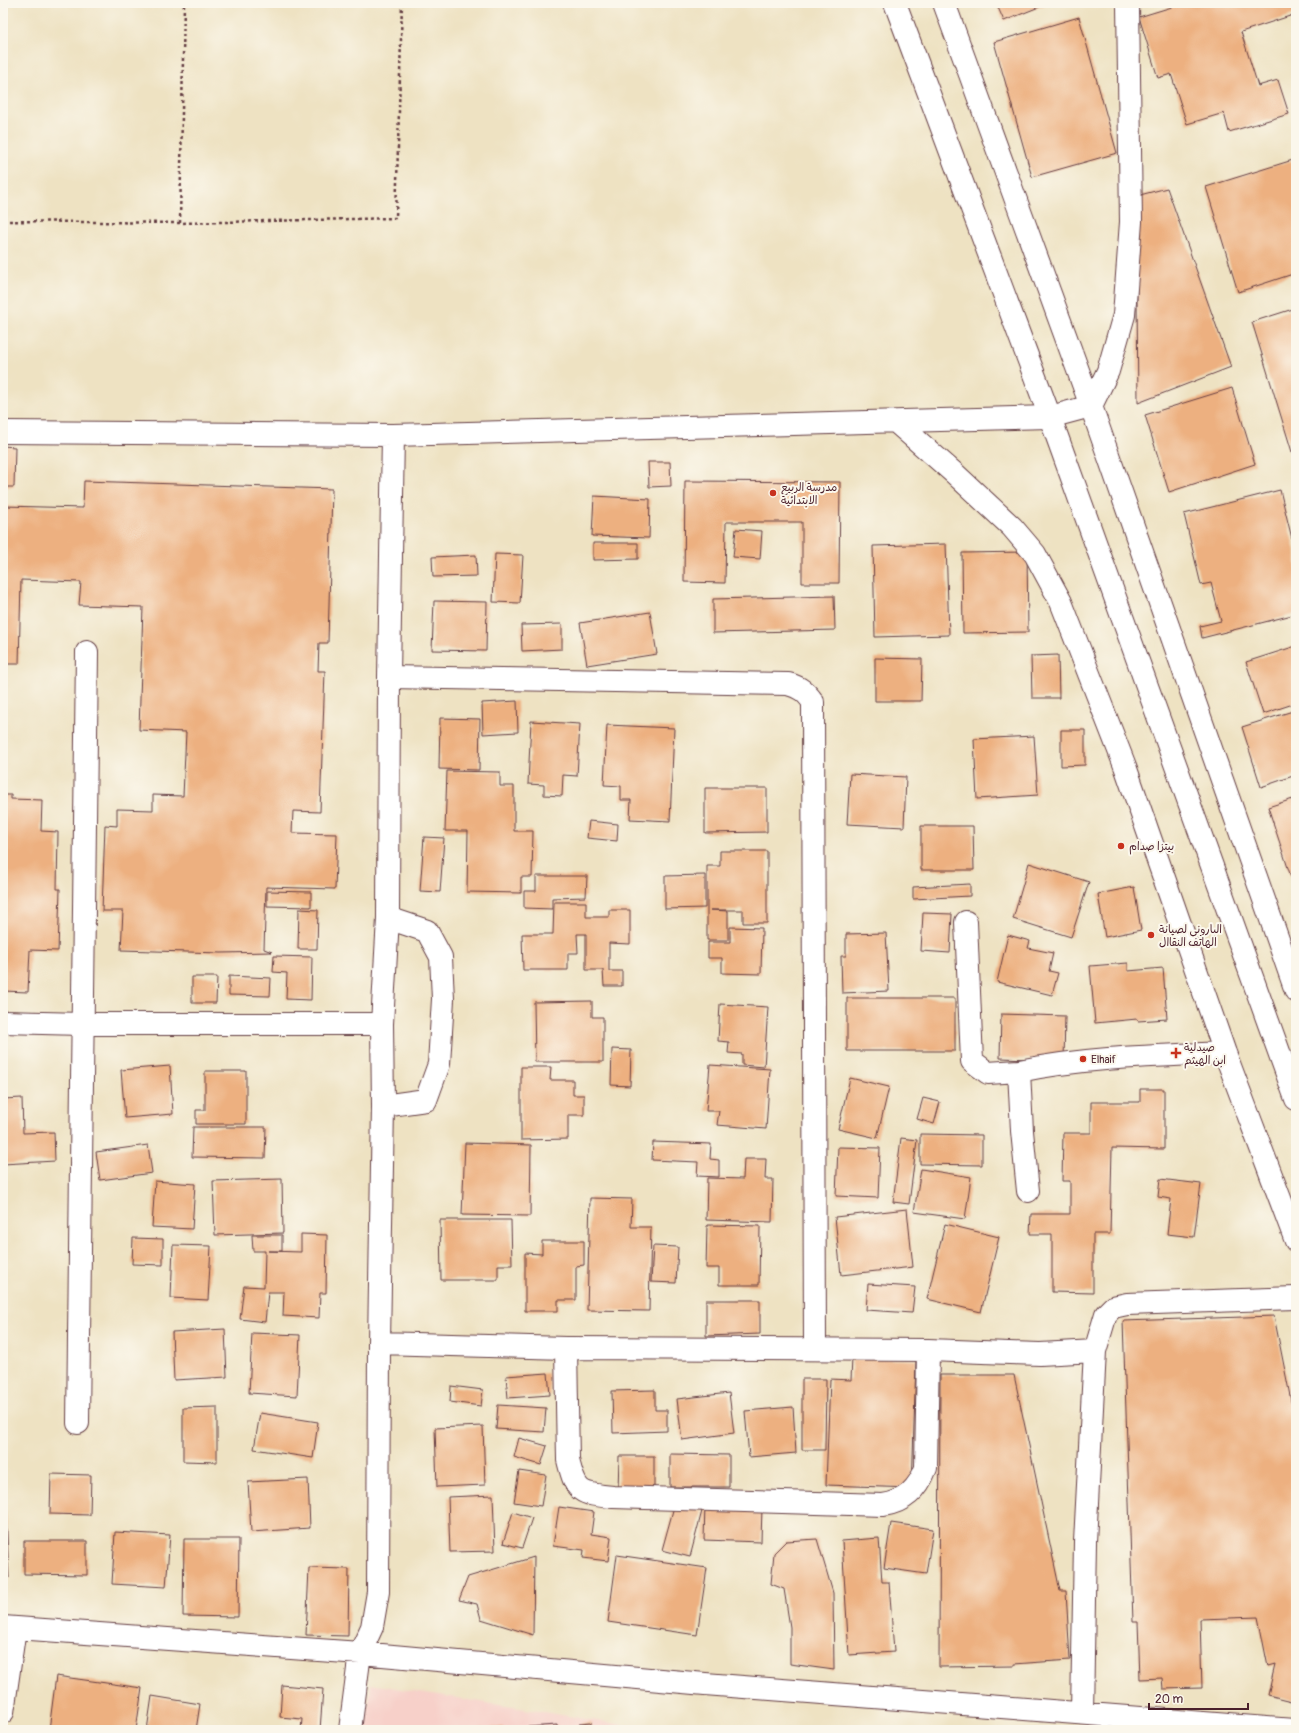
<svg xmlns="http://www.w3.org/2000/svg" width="1299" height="1733" viewBox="0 0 1299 1733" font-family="Pangolin,'Playpen Sans Arabic',sans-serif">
<rect width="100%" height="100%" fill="#fbf7ec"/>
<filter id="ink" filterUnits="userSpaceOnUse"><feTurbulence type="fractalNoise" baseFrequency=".025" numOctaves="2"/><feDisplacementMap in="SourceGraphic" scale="8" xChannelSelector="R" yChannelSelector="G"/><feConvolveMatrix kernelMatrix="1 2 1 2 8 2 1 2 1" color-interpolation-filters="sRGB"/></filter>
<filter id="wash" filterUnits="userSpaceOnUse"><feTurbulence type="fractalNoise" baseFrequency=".012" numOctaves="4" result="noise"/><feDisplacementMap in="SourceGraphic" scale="16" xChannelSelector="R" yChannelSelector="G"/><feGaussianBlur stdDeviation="0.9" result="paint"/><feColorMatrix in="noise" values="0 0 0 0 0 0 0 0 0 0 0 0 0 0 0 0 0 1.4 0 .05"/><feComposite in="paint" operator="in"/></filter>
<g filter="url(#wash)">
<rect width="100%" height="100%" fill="#eee2c2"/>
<path fill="#f7d0c9" d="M371,1684L654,1730H365Z
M839,1726L885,1730H789Z"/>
<g id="blocks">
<path fill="#edb080" d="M996,3H1049L1004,21Z
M1185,3H1295L1296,14L1241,32L1258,86L1278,80L1289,114L1229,132L1224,113L1187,124L1171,74L1158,78L1139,17Z
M1079,17L1117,153L1032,177L994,42Z
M1296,159V273L1238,292L1206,187Z
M1167,188L1231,367L1138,403L1136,196Z
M1296,308V451L1292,452L1252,322Z
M1232,388L1255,464L1169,492L1145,415Z
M3,446L15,447L14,487H3Z
M648,462H670L671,486L649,487Z
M84,481L332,489L328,643H319L318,671H325L320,812L293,811L292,833L337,834L335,889L266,887L264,949L272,952L221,953L121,950L123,911H102L105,825L117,826V809L153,810V795L183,796L186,732L139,730L143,607L79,605L81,582L21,580L19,664H3V506L83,508Z
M685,481L840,482L839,583H802V522H726L725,583L684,582Z
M1280,490L1296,555V614L1202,638L1200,626L1221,621L1211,583L1201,585L1184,514Z
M594,496L650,499L649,538L592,536Z
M736,529L762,531L760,559L733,557Z
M593,543H638V559L593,560Z
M946,544L949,635L875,637L873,546Z
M1027,552L1028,632L963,633L962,553Z
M495,554L523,555L520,603L493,602Z
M476,555L477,576L433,577L432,557Z
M834,596L835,630L713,633V599Z
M434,601L487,602L486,651L432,650Z
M650,612L657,654L587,665L580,623Z
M562,624V649L522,651L521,625Z
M1296,646V703L1263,714L1246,662Z
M1058,655L1059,698H1032L1031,656Z
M875,658L922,659L921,701H875Z
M517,701L518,732L483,734L482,703Z
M1296,710V775L1261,787L1242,727Z
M440,718L480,719L479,770L439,769Z
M531,721L580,724L577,776L563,775L562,796L544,795V785L528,784Z
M607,725L674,728L670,821L630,819L631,800H621V786L604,785Z
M1061,730H1085V765L1061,766Z
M1034,736L1038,795L977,799L974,739Z
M447,771L500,772V786H514V831H533L532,877H521V893L467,892L468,831H445Z
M850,774L906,777L904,827L847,824Z
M705,788H767V832L705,833Z
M3,795H11V799L42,800L41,831L58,832L57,889H60L58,951L30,950L28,992L3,991Z
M1296,798V876L1291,877L1268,807Z
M589,821L618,824L617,841L587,838Z
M921,826H973L974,870H921Z
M424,837L444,838L440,892L420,891Z
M720,851H767V923H743V910H711L728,911V940H707V866H720Z
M1029,863L1089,882L1071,937L1013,919Z
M705,875V908L665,909V876Z
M536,876H587L586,897L552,898V909L524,908V891H536Z
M970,884V896L913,899V887Z
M1134,887L1141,930L1105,937L1098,894Z
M267,891L311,892V907L267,906Z
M554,902H586V917H609V910H630V944L609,943V971H622V986H604L603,970H586V934H577L578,953H568V970H523L522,934H553Z
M299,909L318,910L317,949H298Z
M923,913L952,914L950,953L921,951Z
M730,927L762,928L761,974L722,973V958H708V942H730Z
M886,933L889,991L842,993L841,956H846V934Z
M1008,935L1030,941L1028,948L1053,953L1049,971L1058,973L1052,995L997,982Z
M274,956L312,957L311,1000L286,999L287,973L273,972Z
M1128,963V971L1163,968L1167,1019L1138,1021L1137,1019L1095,1023L1090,966Z
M229,976L271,978L270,996L229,995Z
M192,977H217L216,1003H192Z
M847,998H955V1051H847Z
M592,1001V1017H603V1062H535L534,1002Z
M720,1004L768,1007L764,1067L742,1065V1054L728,1053L729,1042L718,1041Z
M1001,1014L1065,1016L1064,1060L1000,1058Z
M612,1049L631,1050L630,1086L611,1085Z
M710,1065L770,1069L766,1129L717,1125L719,1111H706Z
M170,1066L173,1114L125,1118L121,1070Z
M521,1067H551L550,1080H573V1095H584V1115H568V1139L521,1140Z
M205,1071H246V1124H196V1110H205Z
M850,1078L889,1087L877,1138L838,1129Z
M1140,1089H1164V1149L1112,1148L1110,1234H1093V1293L1052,1292V1234H1030L1031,1214H1070V1181H1062L1063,1133H1091V1102H1140Z
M22,1098L23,1133L54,1132L55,1161L3,1164V1099Z
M923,1098L940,1102L934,1124L917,1119Z
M193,1127H266L265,1158L192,1157Z
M920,1134L982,1135V1165L920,1164Z
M901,1138L917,1140L909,1204L893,1202Z
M653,1142L711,1144L710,1159L719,1160V1177L697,1176L698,1162L652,1160Z
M465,1143L531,1145L530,1216L462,1215Z
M148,1145L152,1173L100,1180L96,1152Z
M838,1147L880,1148L878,1198L836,1196Z
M744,1159H766L765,1179H773L772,1222L706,1220L707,1178L743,1179Z
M921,1169L971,1177L965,1219L914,1212Z
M282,1179L283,1233L215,1235L213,1181Z
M1160,1179L1201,1184L1194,1237L1167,1234L1171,1199L1158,1197Z
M155,1181L195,1184L192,1229L152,1227Z
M590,1198L632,1199L631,1227H651L649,1311L587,1310Z
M907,1209L913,1267L841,1275L835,1217Z
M440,1220H511L512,1265H498V1280H441Z
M945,1224L999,1237L981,1312L927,1299Z
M707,1225L760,1226L759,1285H719V1268H706Z
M301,1234L327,1235L326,1293H320L319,1318L283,1316L284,1292H268L265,1322L240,1319L244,1286L264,1287L265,1251H253L252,1235H282V1251H268L301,1252Z
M133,1238L163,1239V1265L132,1264Z
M542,1241H584V1265L576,1266V1300H558V1311H525V1253L542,1254Z
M173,1245L211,1246L208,1300L171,1298Z
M653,1246L678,1247L676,1283L651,1282Z
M868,1284L915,1287L912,1313L866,1310Z
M706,1300H760V1334L706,1336Z
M1274,1316L1296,1426V1702L1268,1695L1275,1665L1268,1667L1258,1617L1200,1619L1202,1688L1163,1689L1162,1678L1140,1679L1138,1622H1133L1123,1321Z
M225,1329L227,1377L174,1380L172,1332Z
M252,1333L300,1335L297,1396L249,1393Z
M852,1358L916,1360L912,1488L826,1485L830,1379L851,1380Z
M548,1373L550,1395L508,1398L506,1376Z
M940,1375H1014L1060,1591H1066L1070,1660L1014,1664V1666L939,1667Z
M802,1379H826L825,1450H802Z
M451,1386L483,1390L481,1406L450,1402Z
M655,1390V1410H667V1431L613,1433L612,1391Z
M729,1393L734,1433L682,1440L677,1399Z
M498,1405L546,1408L544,1432L496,1429Z
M217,1407V1462L183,1461V1408Z
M793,1407L796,1453L749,1457L745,1411Z
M260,1413L318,1422L313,1458L254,1449Z
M483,1426L485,1485L437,1487L435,1428Z
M519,1438L547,1446L541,1465L514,1457Z
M670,1454L729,1455V1487H670Z
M619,1456H654V1491H618Z
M519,1471L546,1475L541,1506L514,1502Z
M51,1474L91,1475L90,1515L50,1514Z
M308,1479L310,1528L251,1532L248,1482Z
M493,1495L495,1551L450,1552L448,1497Z
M675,1503L702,1511L690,1557L662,1550Z
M705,1505L762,1507L761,1542L704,1540Z
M559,1507L594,1512L591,1534L611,1537L608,1561L583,1558L584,1550L553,1546Z
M513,1512L532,1518L522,1548L503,1543Z
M3,1513H6L9,1578H3Z
M891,1523L933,1529L926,1574L884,1568Z
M115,1532L170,1535L166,1587L112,1584Z
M879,1538L882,1582H889L894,1652L849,1655L842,1541Z
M184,1539H239L238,1617L183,1616Z
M817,1539L833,1593L834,1670L790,1664V1627L784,1589L771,1584L774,1553L786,1541Z
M24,1541H87V1575L24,1574Z
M617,1555L707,1568L697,1635L608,1622Z
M534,1557L533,1635L481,1619L477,1604L459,1600L468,1577Z
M309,1568L349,1569L348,1636L306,1635Z
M56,1676L142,1688L136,1730H49Z
M282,1685L323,1689L320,1730H301L302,1719L280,1717Z
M152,1696L200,1704L196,1730H147Z
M591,1722V1730H580V1723Z
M557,1725V1730H527V1727Z
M503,1727V1730H476V1729Z"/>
</g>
</g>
<g filter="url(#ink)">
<use href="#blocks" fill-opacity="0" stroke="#633c42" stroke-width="1"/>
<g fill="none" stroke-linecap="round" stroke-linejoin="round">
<g stroke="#633c42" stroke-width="24">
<path id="minor" d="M896,422L954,473L1012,527L1035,554L1061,602L1125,766L1225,1053L1296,1241
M3,432L393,435L1050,417L1091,406L1108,371L1124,315L1131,222L1128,3
M389,677L788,684C800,687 806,692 813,702L815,1349
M966,922L972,1061L988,1073L1019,1071
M3,1022L82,1024H382
M383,1106L426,1100L439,1064L443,999L441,957L427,931L388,918
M1028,1191L1022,1131L1019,1071C1087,1057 1156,1056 1225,1053
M379,1343L566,1348L928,1350L1040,1354L1095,1351L1085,1542L1082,1713
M566,1348L568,1460C576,1493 580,1494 613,1497L883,1505C905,1502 918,1489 926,1468L928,1350
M1095,1351L1106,1314L1113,1307L1127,1304L1296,1298
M78,1423L87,652
M3,1627L360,1653L705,1684L1294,1730
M3,1712L15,1628
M350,1730L360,1653L372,1627L378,1592L379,1343L383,1106L382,1024L388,918L389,677L393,435"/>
</g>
<g stroke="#633c42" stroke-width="24">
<path id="major" d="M895,3L1050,417L1296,1099
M944,3L1091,406L1296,991"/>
</g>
<path stroke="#633c42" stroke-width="2.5" stroke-dasharray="3 3" stroke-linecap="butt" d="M3,221L180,223L396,218L402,3
M180,223L184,3"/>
<use href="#minor" stroke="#fff" stroke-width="22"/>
<use href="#major" stroke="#fff" stroke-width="22"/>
</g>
</g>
<g fill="#c8321e" stroke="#fbf7ec" stroke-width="1.5">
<circle cx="773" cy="493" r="4"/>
<circle cx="1121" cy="846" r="4"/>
<circle cx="1151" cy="935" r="4"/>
<path d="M1174 1047h4v4h4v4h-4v4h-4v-4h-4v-4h4z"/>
<circle cx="1083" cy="1059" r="4"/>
</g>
<g text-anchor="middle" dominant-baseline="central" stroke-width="4" stroke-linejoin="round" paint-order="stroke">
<g font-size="11" fill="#4a1f2b" stroke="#fbf7ec" text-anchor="start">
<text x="781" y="487">مدرسة الربيع<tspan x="781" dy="13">الابتدائية</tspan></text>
<text x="1129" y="846">بيتزا صدام</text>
<text x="1159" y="929">البارونى لصيانة<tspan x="1159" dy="13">الهاتف النقاال</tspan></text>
<text x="1184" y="1047">صيدلية<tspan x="1184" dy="13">ابن الهيثم</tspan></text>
<text x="1091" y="1059">Elhaif</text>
</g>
</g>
<rect width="1299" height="1733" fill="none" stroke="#fbf7ec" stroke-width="16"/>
<path d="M1149 1703v6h99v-6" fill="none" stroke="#4a1f2b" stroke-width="2"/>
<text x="1155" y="1703" font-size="12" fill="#4a1f2b" stroke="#fbf7ec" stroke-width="3" paint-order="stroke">20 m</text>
</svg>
